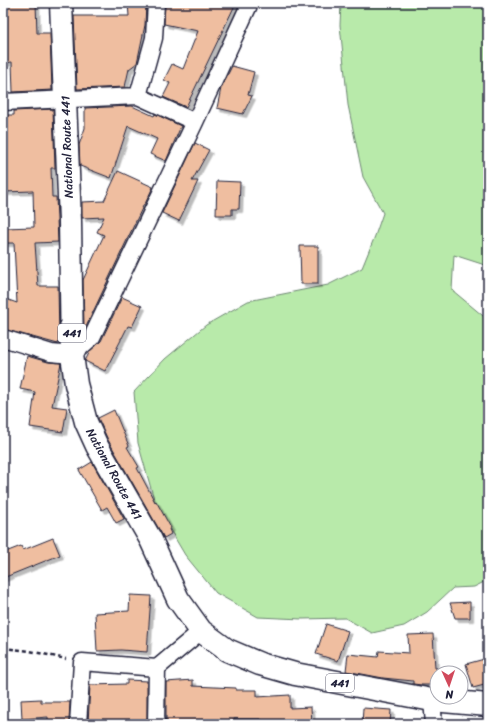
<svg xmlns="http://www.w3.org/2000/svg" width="491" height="727" viewBox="0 0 491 727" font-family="Sriracha,sans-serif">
<defs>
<filter id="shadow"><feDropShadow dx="3.5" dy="3.5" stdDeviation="0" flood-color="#0004"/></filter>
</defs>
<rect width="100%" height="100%" fill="#fff"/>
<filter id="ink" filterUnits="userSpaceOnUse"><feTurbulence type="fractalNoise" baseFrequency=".025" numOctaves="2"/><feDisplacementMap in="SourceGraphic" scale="8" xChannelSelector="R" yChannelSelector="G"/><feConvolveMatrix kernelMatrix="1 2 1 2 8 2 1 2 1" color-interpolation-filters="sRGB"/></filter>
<g filter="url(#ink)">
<path fill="#b8eaaa" stroke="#6d8672" d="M341,3H488V266L454,255L452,290L488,320V580L474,587L453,588L427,612L404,626L372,633L345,618L302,619L258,617L216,593L185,555L156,506L138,443L134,392L165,359L206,325L248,301L328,285L362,268L375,236L383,213L363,177L348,105L340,25Z"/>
<path fill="#efbea0" stroke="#22223b" filter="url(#shadow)" d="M3,3H36L37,33H50L52,90L13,92L12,62L3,63Z
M128,3H146L145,25L137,63L129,69L125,87L77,89L74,16H129Z
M165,3H236L186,107L163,97L170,83L164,80L172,64L183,69L198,31L164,24Z
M232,66L254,72L248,95L252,96L243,114L217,108L221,88Z
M132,106L154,116L155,114L181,126L166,161L150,154L157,139L128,126L111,178L80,166L79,145L85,128V108Z
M53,109L55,168H51L52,197H56L58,242L35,243L38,286H58L59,340L58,344L3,329V298L17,303L14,243H4V228L34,227L33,191L3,192V131H5L4,115H14V111Z
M195,143L209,150L192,181H198L179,221L162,213Z
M118,171L153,187L145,204H144L85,329H84L83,280L104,235L97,232L104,217L82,218V202L104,201Z
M217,181L240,182L239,209H232V215H216Z
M300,246H318V284H301Z
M122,297L142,306L132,327L128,326L122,338H121V340L105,371L85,361L90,351L101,341Z
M27,356L48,362L61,363L52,406L67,408L63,432L30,427L35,392L20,389Z
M114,410L129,446L127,447L139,467L137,468L155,502L156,501L171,528L169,529L171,534L164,538L108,440L98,418Z
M92,462L124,519L116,523L107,507L102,510L79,470Z
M53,538L60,555L3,578V553L21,546L23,550Z
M130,595L151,596L147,652L121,650L97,651L95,613L129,611Z
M470,602V618H455L450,603Z
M326,624L348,631L338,661L316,654Z
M433,634L435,668H437V685H422L413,684V681L383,678L346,671L348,654L378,657L379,651L409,653L408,635Z
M488,658V684L473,688L466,664Z
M127,680L147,681V724H88L90,685L127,684Z
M193,680V686L236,688V690H257V697L290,695V708L311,707L312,724H262L261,719H234V721H232V724H166V682Z
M41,699V702H70L69,722H48V717L22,719L21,700Z
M363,708L391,710L390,724H362Z"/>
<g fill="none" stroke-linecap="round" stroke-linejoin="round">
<g stroke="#22223b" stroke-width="19">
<path id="street" d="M138,96L154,38L156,3
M3,102L138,96L195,122
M3,338L51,353L72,355L92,337L195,122L250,3
M432,700L434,724
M78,724L82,662L157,668
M156,724L157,668L201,631"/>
</g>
<g stroke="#22223b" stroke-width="25">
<path id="highway" d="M61,3L70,221L72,355L76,384L86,422L97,446L151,540L178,599L201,631L227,650L260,664L295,674L432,700L488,705"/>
</g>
<path stroke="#22223b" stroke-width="2.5" stroke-dasharray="4 3" stroke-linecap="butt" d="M3,648L30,651L66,659"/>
<use href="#street" stroke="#fff" stroke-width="16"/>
<use href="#highway" stroke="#fff" stroke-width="22"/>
</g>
</g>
<g text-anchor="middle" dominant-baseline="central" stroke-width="4" stroke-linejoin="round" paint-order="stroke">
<g fill="#fff" stroke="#646476" stroke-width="1">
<rect x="58" y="324" width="28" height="18" rx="3"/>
<rect x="326" y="674" width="28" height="18" rx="3"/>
</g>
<g font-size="11" font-weight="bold" fill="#22223b">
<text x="72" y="333">441</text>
<text x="340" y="683">441</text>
</g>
<g font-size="12" fill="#22223b" stroke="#fff">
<text transform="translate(67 147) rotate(-92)">National Route 441</text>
<text transform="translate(114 474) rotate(61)">National Route 441</text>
</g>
</g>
<rect width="491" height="727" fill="none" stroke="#fff" stroke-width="16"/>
<rect x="8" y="8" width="475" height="711" fill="none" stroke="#22223b" stroke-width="1.5" filter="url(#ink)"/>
<g transform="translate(449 685) rotate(177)"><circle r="19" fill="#ffffff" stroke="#a7a7b1"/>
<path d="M0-3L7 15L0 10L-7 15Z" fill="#d1495b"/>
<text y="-6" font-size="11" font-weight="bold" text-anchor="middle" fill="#22223b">N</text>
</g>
</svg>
